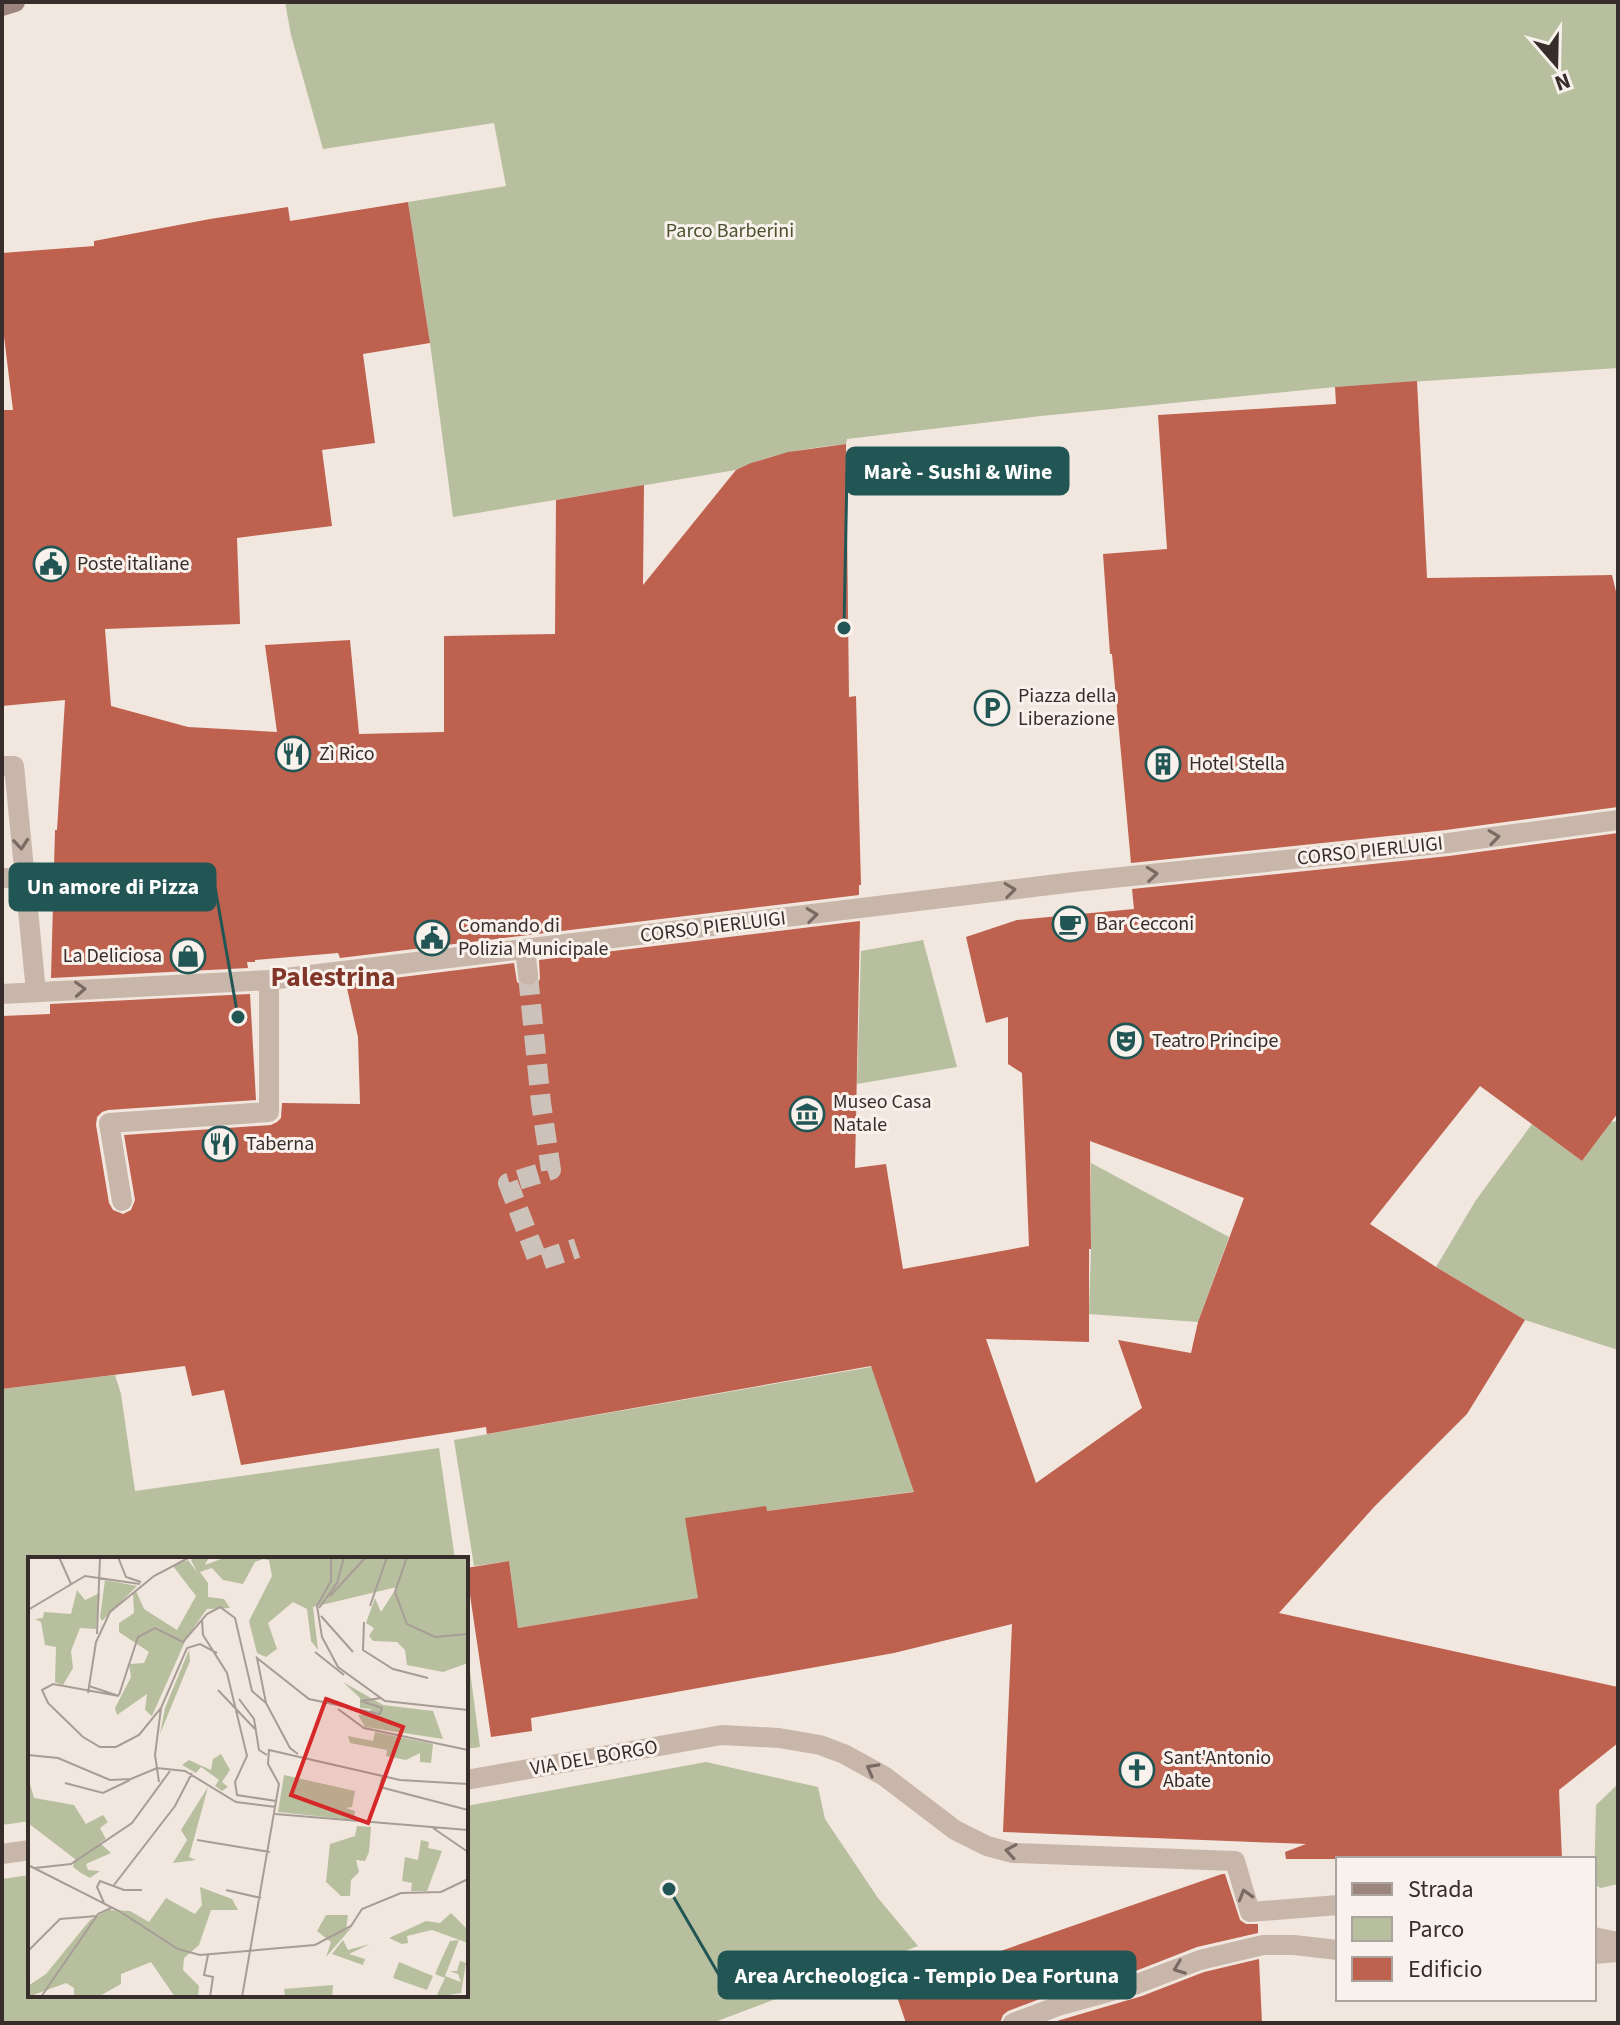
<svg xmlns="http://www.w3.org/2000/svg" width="1620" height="2025" viewBox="0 0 1620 2025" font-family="'Source Sans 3',sans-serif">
<rect width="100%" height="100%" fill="#f1e7de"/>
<path fill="#b7bf9f" d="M285,2H1618V368L1335,387L1041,416L847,439L846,444C808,448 771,453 736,470L453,517L430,343L408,202L506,186L494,123L323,149L291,35Z
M923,940L957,1067L857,1084L861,951Z
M1618,1121V1350L1525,1320L1436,1267L1476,1200L1532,1124L1582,1161L1611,1122Z
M1091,1163L1229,1237L1198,1322L1089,1314L1091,1249Z
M871,1367L949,1487L767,1511L698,1598L518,1628L509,1561L474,1566L454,1440Z
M115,1375L121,1394L135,1491L439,1448L455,1559H30V1821L2,1825V1389Z
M466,1640L480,1747L466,1749Z
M706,1762L818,1787L825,1819L878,1898L918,1946L712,2023H2V1879L30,1875V1995H466V1806Z
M1618,1784V1884L1601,1888L1594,1885L1596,1805Z"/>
<path fill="#be614f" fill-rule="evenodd" d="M408,202L430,343L363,354L375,443L322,450L332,526L237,538L240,624L105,629L111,706L188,727L277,732L265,645L350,640L359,734L444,732V636L555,634L556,500L644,485L643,585L736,470L751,463L788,452L846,444L849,697L856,696L861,885H859V895L340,958L338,953L255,960V962H247L248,968L51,978L55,830H57L65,700L2,706V410H13L2,320V253L94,246V241L210,219L288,207L290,221Z
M1417,381L1427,578L1612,575L1618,600V807L1446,830L1131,863L1112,654H1110L1103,554L1167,549L1158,415L1336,404L1335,387Z
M1618,833V1113L1582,1161L1480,1086L1370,1224L1436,1267L1525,1320L1467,1414L1374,1507L1279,1613L1618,1687V1743L1559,1790L1562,1859H1286L1285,1852L1306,1844L1003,1832L1012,1624L894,1653L531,1718L532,1731L491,1737L466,1568L509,1561L518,1628L698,1598L685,1518L766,1506L767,1511L914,1492L871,1366L487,1434L486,1427L241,1465L224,1390L192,1396L185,1366L2,1389V1016L50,1014V1004L250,994L256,1100L108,1110L102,1112L97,1117L96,1125L109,1203L113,1210L123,1214L131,1210L135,1200L124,1135L271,1125L277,1122L281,1118L282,1103L360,1104L358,1037L346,984L514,963L517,982L524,987L530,988L536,985L540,979L539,960L860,921L855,1168L886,1164L903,1269L1029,1246L1022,1073L1008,1064V1017L986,1023L966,937L1017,920L1134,909L1132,889L1449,856ZM1090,1141L1244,1198L1198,1322L1191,1353L1118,1340L1142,1408L1036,1483L986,1339L1089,1342V1249H1091Z
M1222,1874H1225L1240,1920L1246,1924H1258V1933L1197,1947L1133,1972L1056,1993L1008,2011L1003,2015L1000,2023H906L894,1988Z
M1259,1959L1262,2023H1050L1142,1996L1204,1972Z"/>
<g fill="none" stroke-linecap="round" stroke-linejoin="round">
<path stroke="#ccc2ba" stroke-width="20" stroke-dasharray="20 10" stroke-linecap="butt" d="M528,975L541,1103L551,1170L508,1183L538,1261L577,1248"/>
<path stroke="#c9b6ab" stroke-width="20" d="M2,766H14L36,992
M2,878H24
M525,949L528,975
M2,994L269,980L1074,882L1448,843L1618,820
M122,1201L109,1123L269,1112V980
M466,1780L722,1735L779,1738L820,1745L844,1754L884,1776L955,1830L987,1846L1013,1853L1235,1861L1250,1912L1338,1905
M2,1854L30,1850
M1594,1937L1618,1942
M1594,1954L1618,1952
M1013,2023L1061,2005L1137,1984L1200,1960L1263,1945H1294L1338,1950"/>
<path stroke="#9c857c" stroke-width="20" d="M2,6L15,2"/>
</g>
<defs><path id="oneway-chevron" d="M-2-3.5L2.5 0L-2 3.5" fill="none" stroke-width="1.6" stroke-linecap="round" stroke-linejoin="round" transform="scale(2)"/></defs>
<g stroke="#796b64">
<use href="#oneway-chevron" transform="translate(1494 837) rotate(-8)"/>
<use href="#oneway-chevron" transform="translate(21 844) rotate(85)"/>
<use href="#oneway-chevron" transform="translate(1152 874) rotate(-6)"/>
<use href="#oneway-chevron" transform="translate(1010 890) rotate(-7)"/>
<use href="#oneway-chevron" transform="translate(812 915) rotate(-7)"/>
<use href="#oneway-chevron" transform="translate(80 989) rotate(-3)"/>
<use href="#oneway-chevron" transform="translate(872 1769) rotate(-151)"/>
<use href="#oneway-chevron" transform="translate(1011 1851) rotate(-171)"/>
<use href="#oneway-chevron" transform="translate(1245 1895) rotate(-106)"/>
<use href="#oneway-chevron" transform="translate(1179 1968) rotate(159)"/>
</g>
<defs>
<g id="civic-ring" transform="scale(1.8)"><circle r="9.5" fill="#f9f1eb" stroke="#225655" stroke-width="1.5"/><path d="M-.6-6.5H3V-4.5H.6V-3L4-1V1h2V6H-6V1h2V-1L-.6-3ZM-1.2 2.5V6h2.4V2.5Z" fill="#225655"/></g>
<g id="parking-ring" transform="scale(1.8)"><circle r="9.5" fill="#f9f1eb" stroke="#225655" stroke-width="1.5"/><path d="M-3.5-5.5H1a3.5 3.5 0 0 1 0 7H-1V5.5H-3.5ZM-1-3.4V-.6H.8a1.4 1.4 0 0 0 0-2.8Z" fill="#225655"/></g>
<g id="restaurant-ring" transform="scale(1.8)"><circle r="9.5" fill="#f9f1eb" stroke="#225655" stroke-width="1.5"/><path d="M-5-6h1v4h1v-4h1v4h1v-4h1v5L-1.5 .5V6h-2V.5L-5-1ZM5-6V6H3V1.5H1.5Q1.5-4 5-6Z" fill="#225655"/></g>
<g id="building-ring" transform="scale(1.8)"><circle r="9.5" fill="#f9f1eb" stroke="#225655" stroke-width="1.5"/><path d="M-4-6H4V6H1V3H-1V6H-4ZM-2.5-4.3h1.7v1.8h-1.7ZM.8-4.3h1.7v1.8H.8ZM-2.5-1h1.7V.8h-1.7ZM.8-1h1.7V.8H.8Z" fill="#225655"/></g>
<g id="cafe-ring" transform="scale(1.8)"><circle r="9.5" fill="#f9f1eb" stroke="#225655" stroke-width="1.5"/><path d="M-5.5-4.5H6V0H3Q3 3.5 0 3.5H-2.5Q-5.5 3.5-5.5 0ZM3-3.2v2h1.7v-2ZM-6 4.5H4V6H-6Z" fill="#225655"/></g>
<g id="shop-ring" transform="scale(1.8)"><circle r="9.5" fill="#f9f1eb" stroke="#225655" stroke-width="1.5"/><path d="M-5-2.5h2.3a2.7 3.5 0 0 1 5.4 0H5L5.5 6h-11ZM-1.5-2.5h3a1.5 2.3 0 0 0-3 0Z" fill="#225655"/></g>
<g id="theatre-ring" transform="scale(1.8)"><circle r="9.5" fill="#f9f1eb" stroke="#225655" stroke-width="1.5"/><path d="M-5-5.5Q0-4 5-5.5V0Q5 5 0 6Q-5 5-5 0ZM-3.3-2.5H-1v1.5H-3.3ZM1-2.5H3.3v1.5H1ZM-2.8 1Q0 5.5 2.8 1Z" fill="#225655"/></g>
<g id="museum-ring" transform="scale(1.8)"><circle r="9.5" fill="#f9f1eb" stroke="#225655" stroke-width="1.5"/><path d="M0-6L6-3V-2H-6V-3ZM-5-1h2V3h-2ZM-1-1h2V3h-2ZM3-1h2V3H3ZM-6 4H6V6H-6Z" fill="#225655"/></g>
<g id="church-ring" transform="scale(1.8)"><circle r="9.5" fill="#f9f1eb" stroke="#225655" stroke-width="1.5"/><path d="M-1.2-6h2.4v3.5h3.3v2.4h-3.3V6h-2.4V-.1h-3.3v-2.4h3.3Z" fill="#225655"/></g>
</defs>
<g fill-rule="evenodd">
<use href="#civic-ring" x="51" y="564"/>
<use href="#parking-ring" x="992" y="708"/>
<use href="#restaurant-ring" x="293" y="754"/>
<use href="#building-ring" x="1163" y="764"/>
<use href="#cafe-ring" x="1070" y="924"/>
<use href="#civic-ring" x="432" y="938"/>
<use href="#shop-ring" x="188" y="956"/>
<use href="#theatre-ring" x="1126" y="1041"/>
<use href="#museum-ring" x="807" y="1114"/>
<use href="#restaurant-ring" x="220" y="1144"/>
<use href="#church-ring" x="1137" y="1770"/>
</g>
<g text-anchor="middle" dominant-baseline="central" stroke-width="6" stroke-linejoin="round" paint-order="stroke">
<g font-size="20" fill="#49532f" stroke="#f9f1eb">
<text x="730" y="231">Parco Barberini</text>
</g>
<g font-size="20" fill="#372d2a" stroke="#f9f1eb" text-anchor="start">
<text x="77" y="564">Poste italiane</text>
<text x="1018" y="696">Piazza della<tspan x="1018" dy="23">Liberazione</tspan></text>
<text x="319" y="754">Zì Rico</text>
<text x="1189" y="764">Hotel Stella</text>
<text x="1096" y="924">Bar Cecconi</text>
<text x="458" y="926">Comando di<tspan x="458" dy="23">Polizia Municipale</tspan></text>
<text x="162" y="956" text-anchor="end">La Deliciosa</text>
<text x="1152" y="1041">Teatro Principe</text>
<text x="833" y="1102">Museo Casa<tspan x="833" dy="23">Natale</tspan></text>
<text x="246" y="1144">Taberna</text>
<text x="1163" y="1758">Sant'Antonio<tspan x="1163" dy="23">Abate</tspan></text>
</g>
<g font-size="20" fill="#372d2a" stroke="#f9f1eb">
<text transform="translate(1370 851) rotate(-6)">CORSO PIERLUIGI</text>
<text transform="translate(713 927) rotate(-7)">CORSO PIERLUIGI</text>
<text transform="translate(594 1758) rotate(-10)">VIA DEL BORGO</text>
</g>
<g font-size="28" font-weight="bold" fill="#803628" stroke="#f9f1eb">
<text x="333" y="977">Palestrina</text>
</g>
</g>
<g transform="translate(28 1557)">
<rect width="440" height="440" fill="#f1e7de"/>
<path d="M168,0H181L177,8L198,0H440V106L415,115L379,108L377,93L369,85L345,84L341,79L346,71L338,66L347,41L353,55L369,30L285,50L290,93L283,84L279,52L265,45L240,66L249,92L238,100L229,96L221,64L244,19L241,3L235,2L227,5L215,27L195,23L184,11L172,15L180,26V40L196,42L202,51L179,52L159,80L124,159L117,153L119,137L89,158L87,151L103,120L101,107L116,106L121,95L91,75V66L106,56L105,37L108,34L116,52L149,73L168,39L145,9L160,3L169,15L163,3ZM77,23L109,29L74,64L72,60ZM49,33L57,43L72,36L68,72L52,71L43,94L45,111L35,128L27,125L28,90L17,88L13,65L7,62L15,61L16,55L43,57ZM161,93L162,104L132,177L137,151ZM315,125L355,148L405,154L415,182L337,170L330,158L341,157L343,152L332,151V141ZM347,175L405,187L403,206L392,205V196L378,203L358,199L359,193L322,186L320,179L345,184ZM193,197L202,213L194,225L200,230L194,234L187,229L191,223L173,210L168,216L154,208L161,203L183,213L185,202ZM256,218L327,234L324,250L318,251L327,254L326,263L250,255ZM2,227L6,241L46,248L58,267L75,258L80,265L72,271L78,282L72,286L83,296L58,307L60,313L72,314L62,321L53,316L45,310L47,302L0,266ZM180,230L161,300L168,303L145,306L159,283L153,273ZM329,269L343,270L341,295L337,304L328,303L331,315L323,323L322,339H313L298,325L302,287L327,279ZM393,283L401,285L400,291L414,294L399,334H383L384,326L374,324L377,300L390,303ZM172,330L204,342L210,353H183L171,388L156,401L155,413L171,429L170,440H147L123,405L93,417V427L70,440H46V431L38,426L0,440V429L18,417L62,363L81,353L102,354L121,365L138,341L167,357L174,348ZM423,356L440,373V386L404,373L379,379L380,386L374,387L361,381L398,364L412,366ZM298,358H320L318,373L324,370L298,400L303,385L289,374ZM315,383L320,393L342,387L321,397L337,402L335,408L304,397ZM431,383L417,419L433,425L430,417L422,414H429L432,404L438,406L433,436L408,440L417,421L407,417L414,401L422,384ZM371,405L405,419L399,433L365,421ZM305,428L304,440H257L256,432Z" fill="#b7bf9f"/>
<path fill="none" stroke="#a79d96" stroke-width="2" d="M31,0L43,27M90,0L98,20L113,25M303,0V24L289,49L294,80L310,110L357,144L440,153M379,0L367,35L379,67L407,80L440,77M302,39L338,0M342,49L359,0M291,51L309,26L316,0M0,53L57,19L112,27M293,59L325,95M174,63L175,78L199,116L219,199L207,225L209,238L248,244M336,65L335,93L365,112L400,121M69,77L72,0M287,95L316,118M61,129L91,139M190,133L227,172M60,136L68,85L82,55L126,19L162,0M91,138L110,80L127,71L155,85L179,57L192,50L207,61L224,134L238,146M91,139L25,127L14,133L20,146L55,180L72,190H88L111,178L133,151L159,91L172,87L189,96M211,142L226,162L231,193L239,198M310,152L336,171L440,193M270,197L262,191L238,146L229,101L281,142L352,157L354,151L333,144L353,141M0,198L30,201L82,223L103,222L129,211L157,214L208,245L248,250M355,218L352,230L440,253M131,225L127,198L133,151M37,226L75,236L102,223M247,257L440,273M405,271L440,295M169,283L242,295M0,308L91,354L150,392L172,398L287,388L323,369L334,352L373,336L413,335L440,322M7,311L43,307L104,266L142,214M86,328L147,249L164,216M198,333L233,341M76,346L69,330L72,324L96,333H114M0,394L32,362L69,359M180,398L176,418L185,420L182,440M13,440L70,357L83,351M214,440L251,227L240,207L241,193L372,223L440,227"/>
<path fill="#d62828" fill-opacity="0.15" stroke="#d62828" stroke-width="4" d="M298,142L375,170L340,266L263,238Z"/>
<rect width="440" height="440" fill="none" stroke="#372d2a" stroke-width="4"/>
</g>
<path fill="none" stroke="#225655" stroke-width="3" d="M844 628L847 471M238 1017L215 887M669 1889L719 1975"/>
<g fill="#225655" stroke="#f9f1eb" stroke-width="3">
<circle cx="844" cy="628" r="8"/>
<circle cx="238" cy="1017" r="8"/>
<circle cx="669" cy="1889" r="8"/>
</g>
<g fill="#225655" stroke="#225655" stroke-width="3">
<rect x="847" y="448" width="221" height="46" rx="8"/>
<rect x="10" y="864" width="205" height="46" rx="8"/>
<rect x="719" y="1952" width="416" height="46" rx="8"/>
</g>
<g font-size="22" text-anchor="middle" font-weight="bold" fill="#fff">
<text x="958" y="479">Marè - Sushi &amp; Wine</text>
<text x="113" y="894">Un amore di Pizza</text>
<text x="927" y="1983">Area Archeologica - Tempio Dea Fortuna</text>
</g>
<rect width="1620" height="2025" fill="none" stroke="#372d2a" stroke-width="8"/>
<rect x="1336" y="1857" width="260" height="144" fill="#f9f1eb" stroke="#aba39e" stroke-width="2"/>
<rect x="1352" y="1883" width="40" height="12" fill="#9c857c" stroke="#aba39e" stroke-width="2"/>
<text x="1408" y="1897" font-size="24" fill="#372d2a">Strada</text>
<rect x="1352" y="1917" width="40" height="24" fill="#b7bf9f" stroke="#aba39e" stroke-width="2"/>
<text x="1408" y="1937" font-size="24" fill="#372d2a">Parco</text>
<rect x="1352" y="1957" width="40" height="24" fill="#be614f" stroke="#aba39e" stroke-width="2"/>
<text x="1408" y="1977" font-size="24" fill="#372d2a">Edificio</text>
<g transform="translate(1556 64) rotate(160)" stroke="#f9f1eb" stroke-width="6" paint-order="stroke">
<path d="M0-6L14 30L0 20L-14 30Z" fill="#372d2a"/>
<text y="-12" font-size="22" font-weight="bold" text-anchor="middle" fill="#372d2a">N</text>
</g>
</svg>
